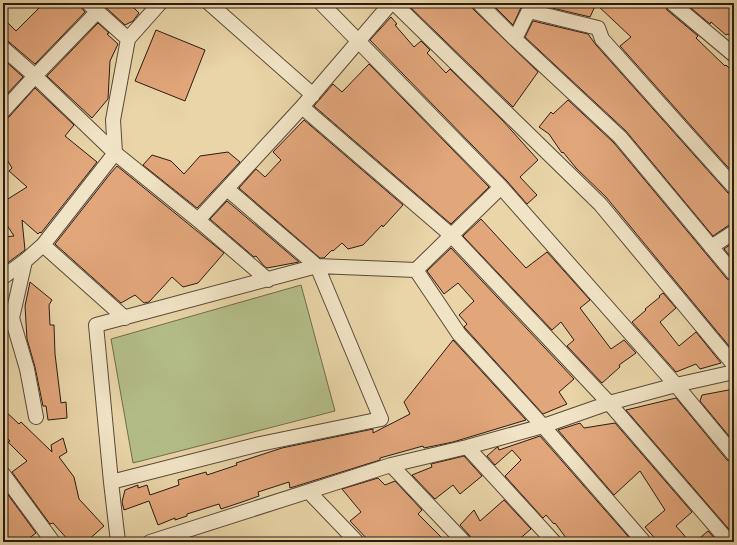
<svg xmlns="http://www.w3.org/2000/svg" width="737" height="545" viewBox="0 0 737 545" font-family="'Sorts Mill Goudy',serif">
<rect width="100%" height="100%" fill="#e9d5a8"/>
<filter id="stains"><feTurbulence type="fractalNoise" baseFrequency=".005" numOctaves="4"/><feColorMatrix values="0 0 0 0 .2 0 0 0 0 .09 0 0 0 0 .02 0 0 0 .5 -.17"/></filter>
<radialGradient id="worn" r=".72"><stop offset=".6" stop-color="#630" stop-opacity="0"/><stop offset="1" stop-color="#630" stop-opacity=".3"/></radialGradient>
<path fill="#b4be89" stroke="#706c4e" d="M301,285L335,411L133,463L111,339Z"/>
<path fill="#e2a67b" stroke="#2b1a13" d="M44,3H80V6L85,12L35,64L9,42L3,40V18L16,31Z
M101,3H129L139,13L133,21L125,25Z
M406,3H471L473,9L538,72L513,107Z
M491,3H523L513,25Z
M540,3H664L667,10L698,36L696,38L725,66L726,65L734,73V174L620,46L631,37L596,4L590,17L540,5Z
M685,3H734V40L728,34L726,35L711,22L710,24Z
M391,17L397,24L395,25L414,47L421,41L430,50L427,53L446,73L450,69L503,121L538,160L520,177L537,195L527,204L507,181L370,40Z
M533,21L588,34L596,45L728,193L734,195V224L729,225L713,236L626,131L525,37Z
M98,23L109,33L107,34L118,44L110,61L108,99L92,118L47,76Z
M156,30L205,50L185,101L135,81Z
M3,59L23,77L3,98Z
M369,64L489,187L451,224L314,106L333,84L342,92Z
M35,88L74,125L65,136L97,162L41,233L40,232L38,234L22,220L25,250L6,264L4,237L14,236L3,219V202L27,187L9,171L12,168L3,153V119L9,117Z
M568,100L614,143L727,279L734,282V352L606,197L576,168L563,152L562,153L549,134L539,127L551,112L553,114Z
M304,120L403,205L383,227L382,225L363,245L348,249L342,243L333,251L332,250L324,258H320L239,188L256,169L265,177L281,160L273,152Z
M228,152L240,162L197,208L143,165L152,155L171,161L184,174L200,156Z
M117,166L224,253L198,283L183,287L172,277L149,302L144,303L135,295L121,303L55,244L110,174Z
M227,201L299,262L267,268L264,266L256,256L254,257L210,219Z
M481,219L526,268L547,252L590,300L580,308L611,349L624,340L636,353L619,365L620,367L602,383L567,346L574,340L561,322L552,330L463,236Z
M734,242V261L724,249Z
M451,248L574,379L559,392L567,404L543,414L466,329L464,327L467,324L459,315L474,301L458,283L444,294L427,271Z
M30,282L52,300L49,305L50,325H54L55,354L61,403L66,402L67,418L48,420L46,406H43L35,367L27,339L25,306Z
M663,293L676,308L660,322L679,346L696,332L721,363L700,369L696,364L676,372L632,322L646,310L645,309L660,297L659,296Z
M453,340L526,420L453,442L424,448L423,446L380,458V460L290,488L289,482L258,492L259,496L242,502L221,509L219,504L187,514V516L175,520V518L158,525L149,501L124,510L122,502L125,490L138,485V488L147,485L150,495L179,485L178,480L206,472L207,475L237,465L236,463L282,448L373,429V433L410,414L404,402Z
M734,389V442L700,401L702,395Z
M676,398L727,460L734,463V535L626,410Z
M3,409L19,424L21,422L52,452L51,445L63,438L67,452L59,457L74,477L79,499L104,526L86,542H70L53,523L50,524L12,472L27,461L8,442L10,441L3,434Z
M580,423L584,428L615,423L692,512L676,526L690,542H658L645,527L665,510L640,471L614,495L558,430Z
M540,436L633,542H569L555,523L554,524L546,515L543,518L505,476L521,460L512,450L495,465L487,456L496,448L498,447L499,450Z
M464,456L482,476L460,494L453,485L435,499L412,475L432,467L431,464Z
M378,478L385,485L395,481L422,510L418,514L445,541L448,537L452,542H370L350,521L361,512L342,489Z
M3,488L36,533L24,542H3Z
M504,500L531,529L516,542H472L470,536L460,525L474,510L480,521Z
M708,531L718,542H695Z"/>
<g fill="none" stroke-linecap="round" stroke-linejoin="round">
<g stroke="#5a4938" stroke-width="16">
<path id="minor" d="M88,3L128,39
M209,3L313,95
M321,3L501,187L676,385L734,455
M394,3L600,204L734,365
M479,3L515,39L620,137L734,274
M672,3L734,55
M529,11L598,28L602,39L734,187
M515,39L532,4
M3,48L35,76L115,153L198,220L268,280
M302,107L451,235L609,403L729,542
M3,111L35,76L97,12
M227,189L317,266L381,419L260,444L111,482L96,325L317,266L416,270L501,187
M198,220L302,107L391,3
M43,245L125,318
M711,247L734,232
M25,261L12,318L27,369L36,417
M416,270L459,334L543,426L644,542
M3,277L25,261L43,245L115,153L113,120L128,39L160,3
M467,447L554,542
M391,465L464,542
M3,474L53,542
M111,482L118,542
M309,492L357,542
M150,542L391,465L467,447L543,426L609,403L676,385L734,372"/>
</g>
<use href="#minor" stroke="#f1e4c6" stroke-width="14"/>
</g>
<rect width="737" height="545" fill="none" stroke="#e9d5a8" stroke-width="16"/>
<rect x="4" y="4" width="729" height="537" fill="none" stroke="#2b1a13" stroke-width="2"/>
<rect x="8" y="8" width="721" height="529" fill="none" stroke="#2b1a13"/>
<rect width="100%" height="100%" filter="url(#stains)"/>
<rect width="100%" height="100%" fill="url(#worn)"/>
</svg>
